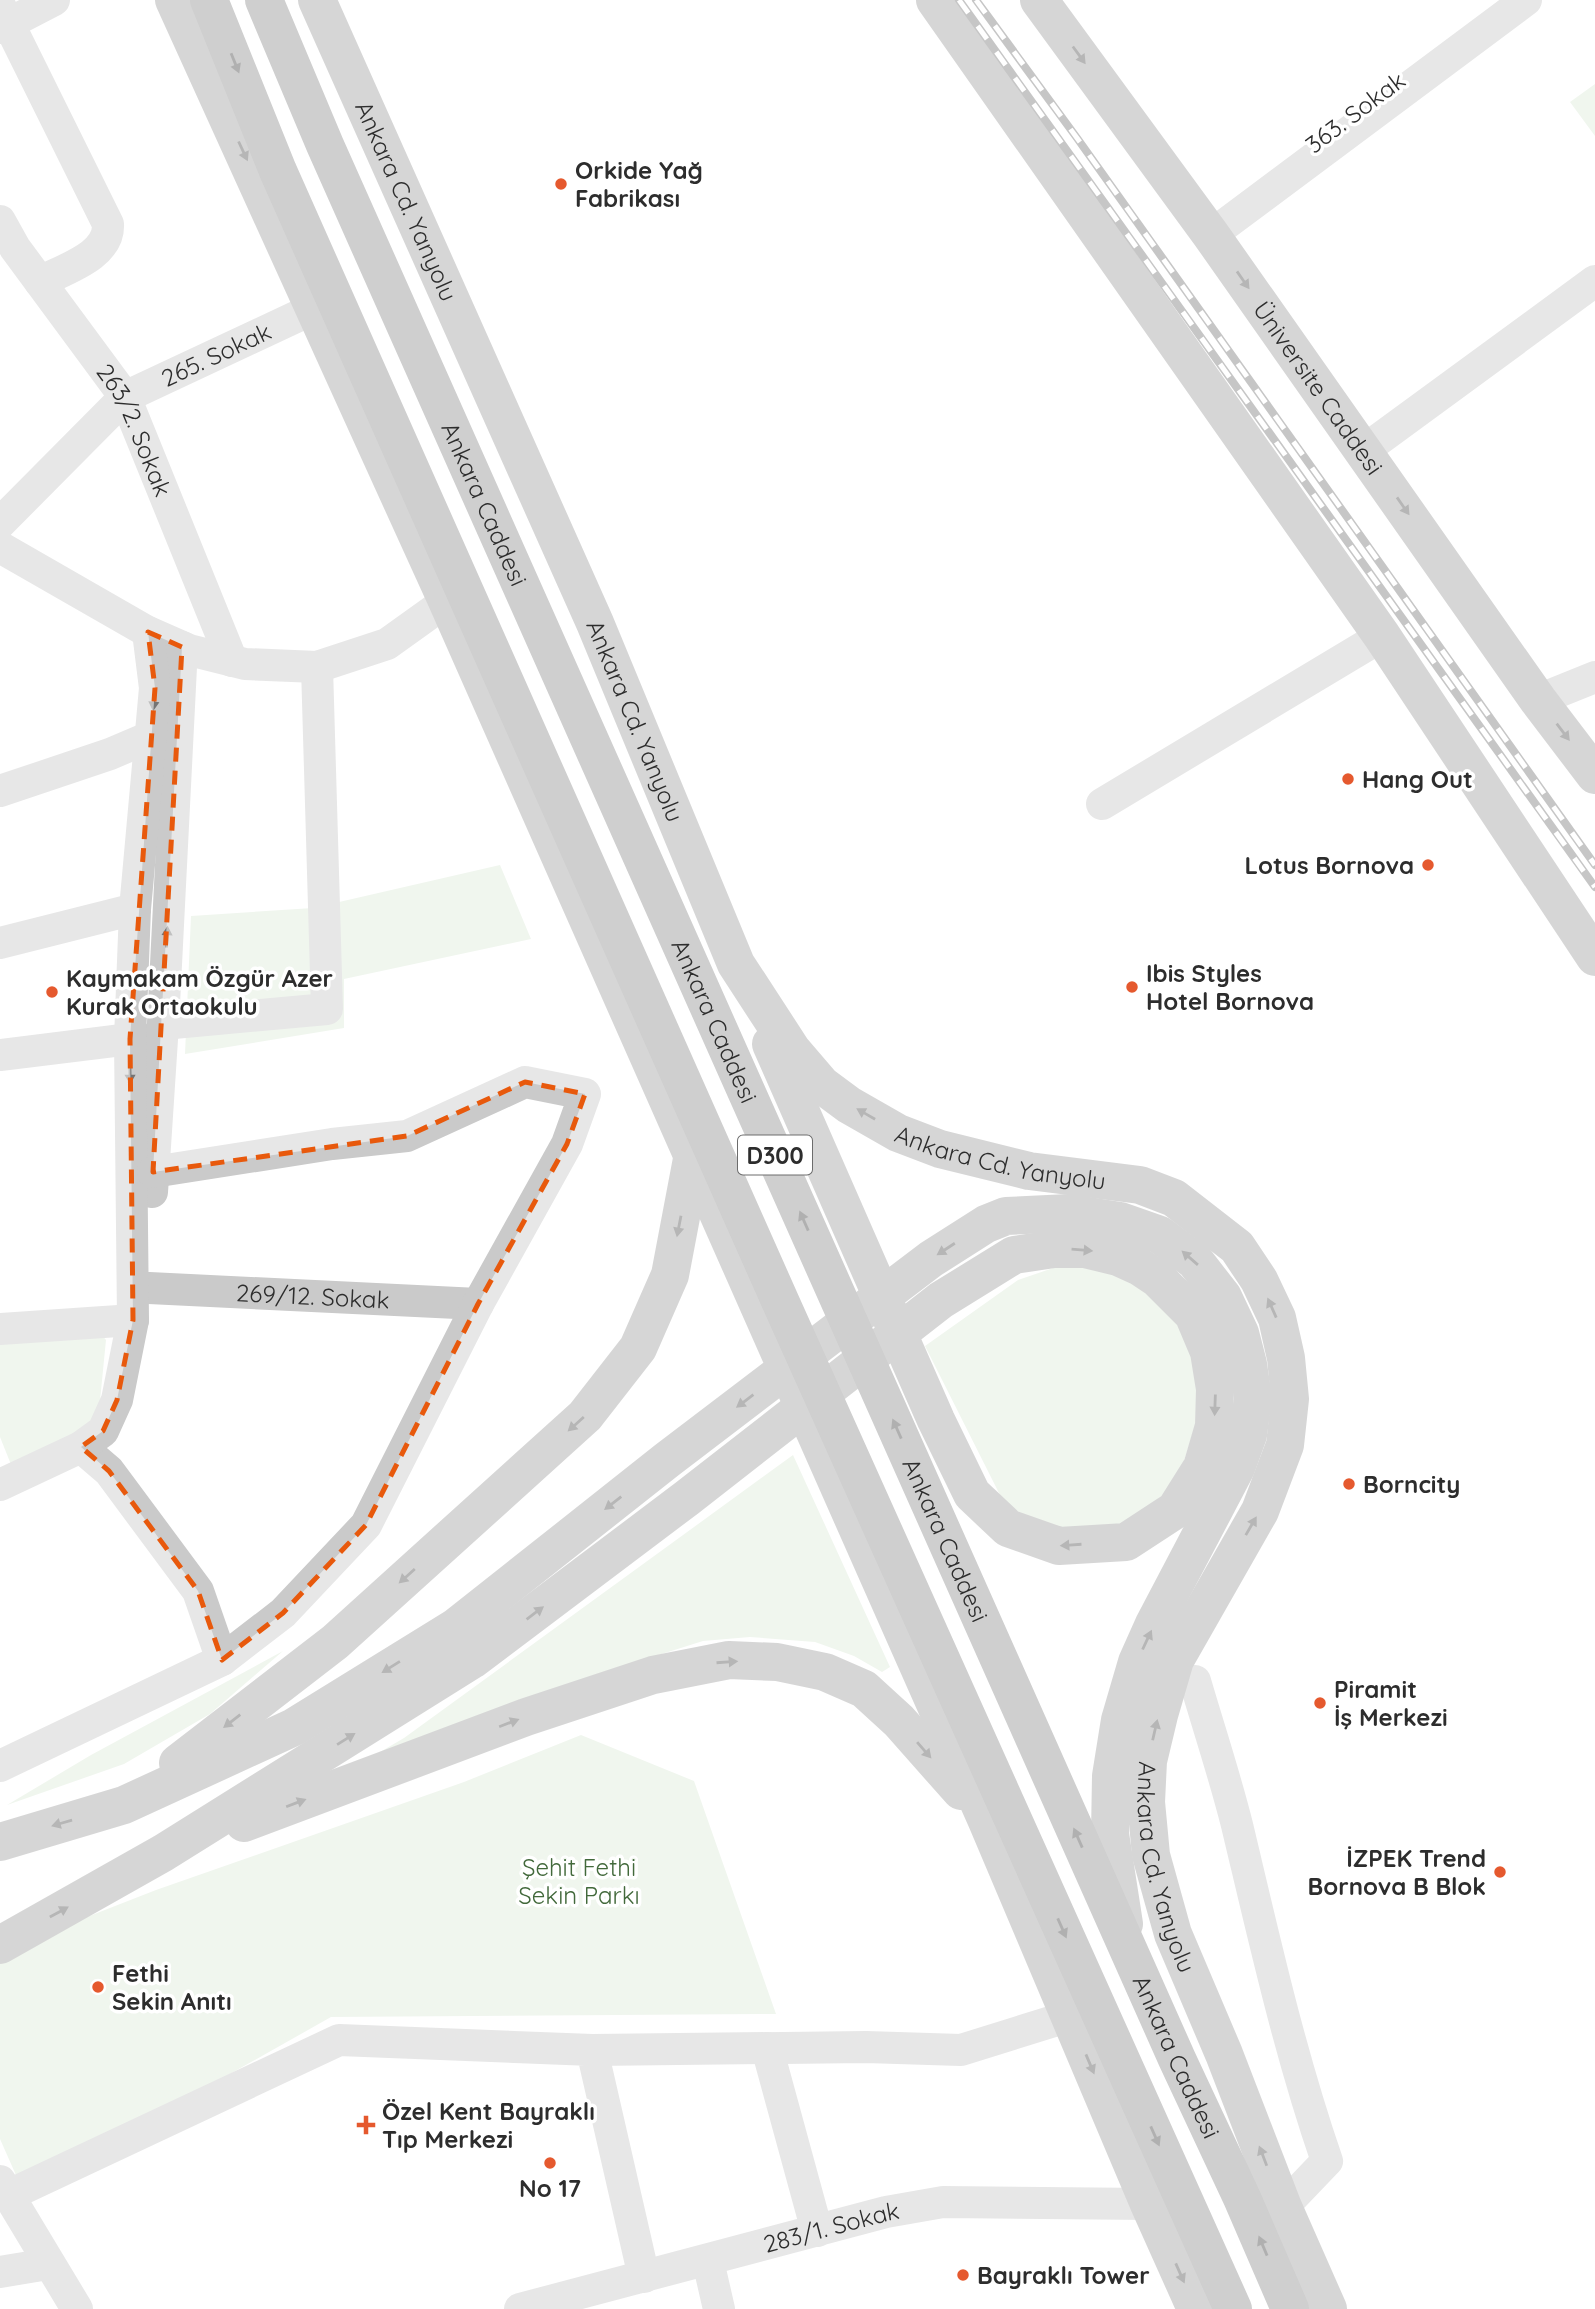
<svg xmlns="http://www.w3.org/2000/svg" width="1595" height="2309" viewBox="0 0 1595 2309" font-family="Quicksand,sans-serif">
<rect width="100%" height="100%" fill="#fff"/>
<path fill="#deebda" d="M1595,84V136L1570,102Z
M500,865L531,939L344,979V1028L185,1054L191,916L313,908Z
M1056,1267L1086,1268L1128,1275L1178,1309L1204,1397L1177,1483L1120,1531L1056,1534L1004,1503L925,1346L1018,1280Z
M97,1329L106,1340L98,1421L12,1467L0,1437V1340Z
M793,1455L890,1667L882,1672L854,1656L815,1642L750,1637L703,1641L649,1658L322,1786L404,1738Z
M283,1651L210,1714L124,1764L7,1805L91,1755Z
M581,1735L694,1781L776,2014L331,2017L23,2191L0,2139V1962L28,1940L156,1890L464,1782Z"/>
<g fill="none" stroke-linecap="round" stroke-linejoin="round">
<g stroke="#cacaca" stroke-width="32">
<path d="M0,6L108,224C110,256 64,269 40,282"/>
<path d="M0,28L54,0"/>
<path id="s1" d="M0,221L15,248L125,397L232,661"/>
<path d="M1211,235L1526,0"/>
<path d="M1363,451L1595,281"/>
<path id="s2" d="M0,523L125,397L315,308"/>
<path d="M0,547L148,632L189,650L245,664L317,667L387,644L447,601"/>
<path d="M1538,700L1595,677"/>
<path d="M0,791L110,754L150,737"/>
<path d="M1102,804L1382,636"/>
<path d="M0,943L135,909"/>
<path d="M163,1024L327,1009L317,667"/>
<path d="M0,1055L130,1039L150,1040"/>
<path d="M152,1192L163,1024L182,647"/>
<path id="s3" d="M149,1288L478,1304"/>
<path d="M0,1329L133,1320"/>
<path d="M81,1447L109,1471L198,1591L222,1660"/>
<path d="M0,1485L81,1447L103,1431L117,1400L133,1320L130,1039L135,909L155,688L148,632"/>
<path d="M1195,1681C1209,1729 1225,1777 1237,1825C1264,1938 1289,2051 1327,2161L1283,2207"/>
<path d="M0,1766L222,1660L283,1613L366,1525L478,1304L567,1144L585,1094L525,1082L407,1136L332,1144L153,1172"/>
<path d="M767,2048L817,2231"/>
<path d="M592,2050L866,2047L961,2050L1070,2016"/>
<path d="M0,2181L77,2309"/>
<path d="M7,2196L339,2040L592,2050L644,2277"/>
<path d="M708,2261L719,2309"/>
<path d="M0,2272L48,2264"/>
<path id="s4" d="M520,2309L886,2212L943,2202L1149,2204"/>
</g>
<g stroke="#a5a5a5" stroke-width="38">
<path d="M174,0L447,601L987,1821L1149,2204L1196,2309"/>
<path id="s5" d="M317,0L595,623L736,964L792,1050L822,1085L849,1105L898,1133L940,1149L1029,1171L1140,1185L1174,1198L1237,1247L1259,1280L1277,1318L1286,1358L1290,1399L1285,1445L1260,1511L1175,1660L1159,1715L1148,1761L1146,1802L1151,1855L1173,1934L1224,2054L1283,2207L1328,2309"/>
<path d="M935,0L1382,636L1595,957"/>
<path id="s6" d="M1039,0L1211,235L1538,700L1595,775"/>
<path d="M178,1763L335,1642L585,1416L638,1348L670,1275L692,1159"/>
<path d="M244,1823L526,1717L653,1675L729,1660L777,1662L825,1672L864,1689L899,1721L961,1791"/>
<path d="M0,1842L124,1805L294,1727L456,1627L667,1460L931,1259L986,1224L1006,1216L1069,1213L1120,1221L1160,1235L1195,1261L1223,1297L1240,1333L1248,1364L1253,1398L1248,1435L1236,1468L1154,1624L1137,1662L1120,1720L1111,1776L1110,1834L1124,1924"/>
<path d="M0,1945L163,1853L472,1660L687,1498L941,1300L1014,1255L1054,1249H1085L1118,1257L1140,1267L1158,1279L1193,1314L1209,1352L1215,1389L1214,1426L1202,1467L1175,1510L1126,1542L1059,1546L1008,1528L972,1494L936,1420L771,1044"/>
</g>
<g stroke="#949494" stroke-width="38">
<path d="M209,0L278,171L781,1303L1233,2309"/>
<path id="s7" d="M264,0L325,145L1177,2059L1242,2198L1290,2309"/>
</g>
<g stroke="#828282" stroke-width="8">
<path id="rail" d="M959,0L1595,887
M976,0L1077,138L1595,865"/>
</g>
<use href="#rail" stroke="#fff" stroke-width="5" stroke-dasharray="16" stroke-linecap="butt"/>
</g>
<defs><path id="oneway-solid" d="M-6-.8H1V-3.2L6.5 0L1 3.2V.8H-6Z" transform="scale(1.75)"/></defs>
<g fill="#5d5d5d">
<use href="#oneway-solid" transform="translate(1079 55) rotate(54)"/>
<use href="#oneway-solid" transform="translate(243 151) rotate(65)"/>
<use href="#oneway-solid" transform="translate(1243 280) rotate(55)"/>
<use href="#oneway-solid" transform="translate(1403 506) rotate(55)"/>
<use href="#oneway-solid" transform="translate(1563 732) rotate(53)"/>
<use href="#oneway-solid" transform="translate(866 1114) rotate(-150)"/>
<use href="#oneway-solid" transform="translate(679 1226) rotate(101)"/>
<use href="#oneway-solid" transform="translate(946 1249) rotate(147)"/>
<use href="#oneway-solid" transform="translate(1082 1250) rotate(5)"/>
<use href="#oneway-solid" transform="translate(1190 1258) rotate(-139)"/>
<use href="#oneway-solid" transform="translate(1272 1308) rotate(-114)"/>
<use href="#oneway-solid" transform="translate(745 1401) rotate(143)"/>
<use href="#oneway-solid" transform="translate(1215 1405) rotate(92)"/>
<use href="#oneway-solid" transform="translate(576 1424) rotate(138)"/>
<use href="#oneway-solid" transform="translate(613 1503) rotate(142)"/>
<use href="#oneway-solid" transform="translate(1251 1526) rotate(-60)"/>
<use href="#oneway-solid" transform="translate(1071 1545) rotate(176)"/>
<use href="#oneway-solid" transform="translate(407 1576) rotate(138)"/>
<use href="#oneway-solid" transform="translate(535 1613) rotate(-37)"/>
<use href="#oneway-solid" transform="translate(1147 1640) rotate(-65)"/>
<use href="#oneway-solid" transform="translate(727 1662) rotate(-4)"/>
<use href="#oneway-solid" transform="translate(391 1667) rotate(148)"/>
<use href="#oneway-solid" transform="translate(232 1721) rotate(142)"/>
<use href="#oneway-solid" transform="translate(509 1723) rotate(-21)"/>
<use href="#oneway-solid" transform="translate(1155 1730) rotate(-77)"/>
<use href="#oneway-solid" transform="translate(346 1739) rotate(-32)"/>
<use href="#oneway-solid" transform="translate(924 1750) rotate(49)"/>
<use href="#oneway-solid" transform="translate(296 1803) rotate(-21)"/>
<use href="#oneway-solid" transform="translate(62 1823) rotate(164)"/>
<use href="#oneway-solid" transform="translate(59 1912) rotate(-29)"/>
<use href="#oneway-solid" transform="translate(1090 2064) rotate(67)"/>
<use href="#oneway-solid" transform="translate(1263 2156) rotate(-111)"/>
<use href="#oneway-solid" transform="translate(1180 2273) rotate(66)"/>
</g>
<g fill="#515151">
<use href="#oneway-solid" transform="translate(235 63) rotate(68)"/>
<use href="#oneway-solid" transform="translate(804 1221) rotate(-114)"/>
<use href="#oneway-solid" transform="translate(897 1429) rotate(-114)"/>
<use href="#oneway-solid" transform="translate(1078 1838) rotate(-114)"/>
<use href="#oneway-solid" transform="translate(1062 1928) rotate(66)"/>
<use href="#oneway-solid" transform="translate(1155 2136) rotate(66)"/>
<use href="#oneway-solid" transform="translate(1263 2246) rotate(-113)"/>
</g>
<g fill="#747474">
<use href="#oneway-solid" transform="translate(154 700) rotate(95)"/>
<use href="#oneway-solid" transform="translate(167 937) rotate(-87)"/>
<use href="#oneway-solid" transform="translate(130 1073) rotate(89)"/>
</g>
<path d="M0 0H1595V2309H0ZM148,632L182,647L153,1172L407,1136L525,1082L585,1094L567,1144L478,1304L366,1525L283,1613L222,1660L198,1591L109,1471L81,1447L103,1431L117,1400L133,1320L130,1039L155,688Z" fill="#fff" fill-opacity=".55" fill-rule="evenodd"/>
<path fill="none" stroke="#e8590c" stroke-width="5" stroke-dasharray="14 9" stroke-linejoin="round" d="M148,632L182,647L153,1172L407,1136L525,1082L585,1094L567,1144L478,1304L366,1525L283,1613L222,1660L198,1591L109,1471L81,1447L103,1431L117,1400L133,1320L130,1039L155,688Z"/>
<g fill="#e5592e" stroke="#fff" stroke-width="2.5">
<circle cx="561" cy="184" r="7"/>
<circle cx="1348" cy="779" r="7"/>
<circle cx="1428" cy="865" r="7"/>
<circle cx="1132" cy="987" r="7"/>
<circle cx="52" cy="992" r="7"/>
<circle cx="1349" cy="1484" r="7"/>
<circle cx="1320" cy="1703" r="7"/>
<circle cx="1500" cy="1872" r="7"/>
<circle cx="98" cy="1987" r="7"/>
<path d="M362.5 2114.5h7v7h7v7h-7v7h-7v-7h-7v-7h7z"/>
<circle cx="550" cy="2163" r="7"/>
<circle cx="963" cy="2275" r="7"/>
</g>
<g text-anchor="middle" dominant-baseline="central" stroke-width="7" stroke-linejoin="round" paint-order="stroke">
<rect fill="#fff" stroke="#6c6c6c" stroke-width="2" x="738" y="1135.5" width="74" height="39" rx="5"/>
<g font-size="23" font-weight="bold" fill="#2d2d2d">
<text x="775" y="1155">D300</text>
</g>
<g font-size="24" fill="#2d2d2d" stroke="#fff">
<text transform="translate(1355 112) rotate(-37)">363. Sokak</text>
<text stroke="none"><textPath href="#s5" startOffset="220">Ankara Cd. Yanyolu</textPath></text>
<text stroke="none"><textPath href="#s2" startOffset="278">265. Sokak</textPath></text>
<text stroke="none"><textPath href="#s6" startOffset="478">Üniversite Caddesi</textPath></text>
<text stroke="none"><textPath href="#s1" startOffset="250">263/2. Sokak</textPath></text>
<text stroke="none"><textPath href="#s7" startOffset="550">Ankara Caddesi</textPath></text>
<text stroke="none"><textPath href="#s5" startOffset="788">Ankara Cd. Yanyolu</textPath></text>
<text stroke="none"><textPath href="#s7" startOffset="1116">Ankara Caddesi</textPath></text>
<text stroke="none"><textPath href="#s5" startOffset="1396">Ankara Cd. Yanyolu</textPath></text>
<text stroke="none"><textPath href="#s3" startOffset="164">269/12. Sokak</textPath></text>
<text stroke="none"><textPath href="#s7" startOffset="1684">Ankara Caddesi</textPath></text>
<text stroke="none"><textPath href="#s5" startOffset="2320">Ankara Cd. Yanyolu</textPath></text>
<text stroke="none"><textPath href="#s7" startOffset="2250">Ankara Caddesi</textPath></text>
<text stroke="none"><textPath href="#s4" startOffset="322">283/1. Sokak</textPath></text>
</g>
<g font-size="24" font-weight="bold" fill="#2d2d2d" stroke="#fff" text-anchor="start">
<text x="575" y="170">Orkide Yağ<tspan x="575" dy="28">Fabrikası</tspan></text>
<text x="1362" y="779">Hang Out</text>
<text x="1414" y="865" text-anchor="end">Lotus Bornova</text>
<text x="1146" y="973">Ibis Styles<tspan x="1146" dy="28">Hotel Bornova</tspan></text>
<text x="66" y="978">Kaymakam Özgür Azer<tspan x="66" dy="28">Kurak Ortaokulu</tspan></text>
<text x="1363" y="1484">Borncity</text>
<text x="1334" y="1689">Piramit<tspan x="1334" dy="28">İş Merkezi</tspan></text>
<text x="1486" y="1858" text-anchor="end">İZPEK Trend<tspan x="1486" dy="28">Bornova B Blok</tspan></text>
<text x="112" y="1973">Fethi<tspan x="112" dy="28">Sekin Anıtı</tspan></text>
<text x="382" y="2111">Özel Kent Bayraklı<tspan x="382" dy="28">Tıp Merkezi</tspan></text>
<text x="550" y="2188" text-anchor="middle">No 17</text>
<text x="977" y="2275">Bayraklı Tower</text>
</g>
<g font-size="24" fill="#42693b" stroke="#fff">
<text x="579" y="1867">Şehit Fethi<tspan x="579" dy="28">Sekin Parkı</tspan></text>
</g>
</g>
</svg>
